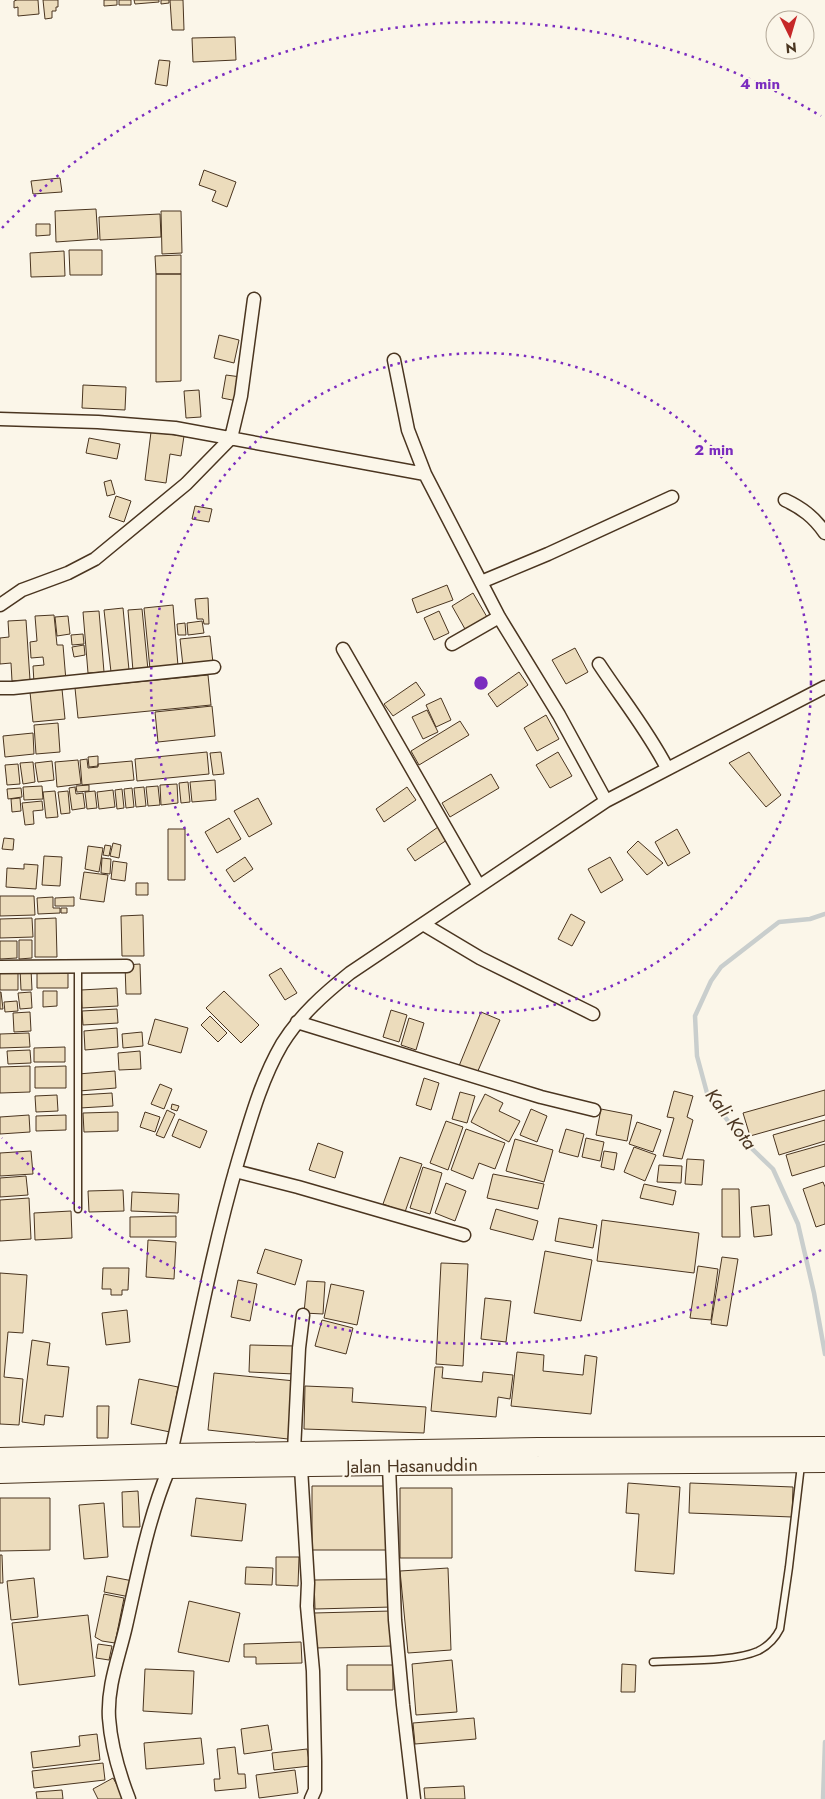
<svg xmlns="http://www.w3.org/2000/svg" width="825" height="1799" viewBox="0 0 825 1799" font-family="Jost,sans-serif">
<rect width="100%" height="100%" fill="#fbf6e9"/>
<g fill="none" stroke-linecap="round" stroke-linejoin="round">
<path stroke="#c9cecd" stroke-width="4.5" d="M825,914L810,919L779,922L721,967L711,981L695,1016L697,1056L707,1093L740,1137L773,1169L798,1224L814,1293L825,1354
M823,1799L825,1742"/>
</g>
<path fill="#ecdcbc" stroke="#4a3520" d="M17,0H38L39,14L18,16V7L14,8V1Z
M43,0H58V7H56V11H52V18L45,19Z
M104,0H117V5L104,6Z
M119,0H131V5H119Z
M134,0H159V2L135,4Z
M161,0H169V3L161,4Z
M170,0H183L184,30H172Z
M235,37L236,60L193,62L192,38Z
M159,60L170,61L167,86L155,84Z
M204,170L236,182L227,207L212,201L216,191L199,185Z
M60,178L62,192L33,194L31,181Z
M96,209L98,239L56,242L55,211Z
M161,211H181L182,253L162,254Z
M160,214L161,237L100,240L99,217Z
M36,224H50V235L36,236Z
M69,250H102V275H70Z
M64,251L65,276L31,277L30,253Z
M181,255V274H156L155,256Z
M156,274H181V381L156,382Z
M219,335L239,340L234,363L214,358Z
M226,375L241,377L237,401L222,398Z
M83,385L126,387L125,410L82,408Z
M199,390L201,417L186,418L184,391Z
M151,432L184,436L181,456L170,454L166,483L145,480Z
M89,438L120,444L117,459L86,453Z
M111,480L115,494L107,496L104,482Z
M116,496L131,501L124,522L109,517Z
M195,506L212,509L209,522L192,519Z
M447,585L453,600L417,613L412,599Z
M473,593L487,617L465,629L452,606Z
M208,598L209,624H204L203,619H197L195,599Z
M173,605L178,666L150,669L144,608Z
M123,608L129,670L111,672L104,610Z
M142,609L148,670L133,671L128,610Z
M99,611L104,672L88,673L83,612Z
M439,611L449,633L434,640L424,618Z
M54,615L57,645H63L66,681L34,683L33,666L44,665L43,657L31,658L30,642L37,641L35,616Z
M68,616L70,634L57,636L55,617Z
M26,620L30,680L12,681L11,663L0,664V638L9,637L8,621Z
M202,621L204,633L188,635L187,623Z
M185,623L186,635H178L177,624Z
M83,634L84,644L72,645L71,635Z
M210,636L213,663L183,666L180,639Z
M84,645L85,655L74,657L72,647Z
M575,648L588,672L566,684L552,660Z
M519,672L528,685L497,707L488,694Z
M208,675L211,705L78,718L75,688Z
M416,682L425,695L393,716L384,704Z
M62,689L65,719L33,722L30,692Z
M441,698L451,720L436,727L426,705Z
M212,706L215,736L158,742L155,712Z
M427,710L438,732L423,739L412,717Z
M546,715L559,739L537,751L524,728Z
M460,721L469,735L419,765L411,751Z
M58,723L60,752L36,754L34,725Z
M33,733L34,754L5,757L3,736Z
M207,752L209,774L137,781L135,759Z
M221,752L224,774L213,775L210,753Z
M558,752L572,776L550,788L536,765Z
M749,752L781,795L766,807L729,763Z
M98,756V766L89,767L88,757Z
M87,759L88,768L98,767V764L132,761L134,780L82,785L80,760Z
M78,760L81,784L57,787L55,762Z
M52,761L54,780L38,782L35,763Z
M33,762L35,782L23,784L20,763Z
M18,764L20,784L7,785L5,765Z
M491,774L499,788L450,817L442,803Z
M215,780L216,800L192,802L190,782Z
M188,782L190,802L181,803L179,783Z
M177,784L178,803L161,805L160,785Z
M89,785V791L77,792L76,786Z
M42,786L43,799L24,800L23,787Z
M158,786L160,805L148,806L146,787Z
M75,787L76,794L83,793L85,808L72,810L69,788Z
M144,787L146,806L136,807L134,788Z
M407,787L416,800L384,822L376,809Z
M21,788L22,797L8,799L7,789Z
M132,788L134,807L126,808L124,789Z
M122,789L124,808L117,809L115,790Z
M113,790L115,807L99,809L97,792Z
M55,791L58,817L46,818L43,792Z
M68,791L70,813L61,814L58,792Z
M95,791L97,808L87,809L85,792Z
M20,798L21,811L12,812L11,799Z
M258,798L272,824L249,837L234,811Z
M42,801L43,810L33,811L34,824L25,825L22,803Z
M229,818L241,839L217,853L205,832Z
M438,827L447,840L415,861L407,849Z
M168,829H185V880H168Z
M677,829L690,853L668,866L655,842Z
M4,838L14,839L13,850L2,849Z
M638,841L663,863L647,875L627,852Z
M113,843L121,845L119,858L110,856Z
M105,845L111,846L109,856L103,855Z
M88,846L103,848L99,872L85,869Z
M44,856L62,857L60,886L42,885Z
M245,857L253,869L234,882L226,870Z
M610,857L623,880L601,893L588,869Z
M102,858L111,859L110,874L101,873Z
M113,861L127,863L125,881L111,879Z
M24,864L38,865L36,889L6,887L7,868L24,869Z
M84,872L108,875L104,902L80,899Z
M136,883H148V895H136Z
M0,896H34L35,915L0,916Z
M53,897V908H60V913L38,914L37,898Z
M74,897V906H55V898Z
M61,908H67V913H61Z
M571,914L585,922L572,946L558,939Z
M143,915L144,956H122L121,916Z
M32,918L33,937L0,938V919Z
M56,918L57,957H35V919Z
M19,940H32V958L19,959Z
M0,941H17V958L0,959Z
M140,964L141,994H126L125,965Z
M281,968L297,993L285,1000L269,975Z
M20,969H31L32,990H21Z
M37,969H68V988H37Z
M0,971H18V990H0Z
M117,988L118,1006L82,1008L81,990Z
M43,991H57V1006L43,1007Z
M224,991L259,1025L241,1043L206,1008Z
M0,992H1L3,1009H0Z
M31,992L32,1008L20,1009L18,993Z
M17,1001L18,1011L5,1012L4,1002Z
M117,1009L118,1023L83,1025L82,1011Z
M391,1010L407,1015L399,1042L383,1037Z
M30,1012L31,1031L14,1032L13,1013Z
M481,1012L500,1020L477,1073L459,1066Z
M210,1016L227,1033L218,1042L201,1025Z
M409,1018L424,1023L416,1050L401,1045Z
M155,1019L188,1028L181,1053L148,1044Z
M117,1028L118,1047L85,1050L84,1031Z
M142,1032L143,1046L123,1048L122,1034Z
M29,1033L30,1047L0,1048V1034Z
M65,1047V1062H34V1048Z
M30,1050L31,1063L8,1064L7,1051Z
M140,1051L141,1069L119,1070L118,1053Z
M30,1066V1092L0,1093V1067Z
M66,1066V1088H35V1067Z
M115,1071L116,1088L79,1091L78,1074Z
M424,1078L439,1083L431,1110L416,1105Z
M160,1084L172,1089L164,1109L151,1104Z
M825,1090V1115L750,1136L743,1113Z
M674,1091L693,1096L687,1117L693,1120L682,1159L663,1156L674,1118L667,1117Z
M460,1092L475,1096L467,1123L452,1119Z
M112,1093L113,1106L80,1108L79,1095Z
M485,1094L503,1103L499,1111L520,1121L509,1142L471,1122Z
M57,1095L58,1111L36,1112L35,1096Z
M172,1104L179,1106L177,1111L171,1109Z
M531,1109L547,1116L537,1142L520,1135Z
M601,1109L632,1115L627,1141L596,1135Z
M167,1110L175,1114L164,1138L156,1135Z
M118,1112V1131L84,1132L83,1113Z
M145,1112L160,1117L155,1132L140,1127Z
M29,1115L30,1132L0,1134V1117Z
M66,1115V1130L36,1131V1116Z
M179,1119L207,1131L200,1148L172,1136Z
M825,1120V1141L779,1155L773,1135Z
M446,1121L463,1127L448,1170L430,1163Z
M637,1122L661,1130L653,1152L629,1144Z
M466,1129L505,1143L495,1169L479,1163L473,1179L451,1170Z
M566,1129L584,1134L578,1157L559,1152Z
M586,1138L604,1142L600,1161L582,1157Z
M515,1139L553,1150L544,1182L506,1171Z
M318,1143L343,1152L335,1178L309,1170Z
M825,1144V1166L792,1176L786,1155Z
M634,1147L656,1155L645,1181L624,1172Z
M31,1151L33,1174L0,1176V1153Z
M604,1151L617,1153L614,1170L601,1167Z
M400,1157L422,1164L405,1212L383,1204Z
M687,1159L704,1160L702,1185L685,1184Z
M659,1165L682,1166L681,1183L657,1182Z
M423,1167L442,1173L430,1214L410,1208Z
M493,1174L544,1184L538,1209L487,1198Z
M26,1176L28,1195L0,1197V1178Z
M823,1182L825,1187V1224L816,1227L803,1189Z
M446,1183L466,1191L455,1221L435,1213Z
M644,1184L676,1191L673,1205L640,1198Z
M722,1189H739L740,1237H722Z
M123,1190L124,1211L89,1212L88,1191Z
M132,1192L179,1194L178,1213L131,1211Z
M29,1198L31,1239L0,1241V1200Z
M769,1205L772,1235L754,1237L751,1207Z
M496,1209L538,1221L533,1240L490,1229Z
M71,1211L72,1238L35,1240L34,1213Z
M176,1216V1237H130V1217Z
M559,1218L597,1225L593,1248L555,1241Z
M602,1220L699,1233L694,1273L597,1261Z
M148,1240L176,1242L174,1279L146,1277Z
M265,1249L302,1260L295,1285L257,1273Z
M545,1251L592,1260L581,1321L534,1313Z
M722,1257L738,1259L727,1326L711,1324Z
M441,1263L468,1264L463,1366L436,1364Z
M698,1266L718,1269L711,1320L690,1318Z
M103,1268H129L128,1290H122V1295H111V1289H102Z
M0,1273L27,1275L23,1333L8,1332L4,1377L23,1379L19,1425L0,1424Z
M238,1280L257,1284L250,1321L231,1317Z
M307,1281L325,1282L323,1314L304,1313Z
M331,1284L364,1291L357,1325L324,1318Z
M485,1298L511,1301L506,1342L481,1339Z
M127,1310L130,1342L106,1345L102,1313Z
M322,1320L353,1328L346,1354L315,1346Z
M32,1340L50,1343L47,1365L69,1367L63,1417L45,1415L44,1425L22,1422Z
M250,1345L295,1346V1374L249,1372Z
M517,1352L544,1355L543,1371L583,1375L585,1355L597,1357L591,1414L511,1406Z
M435,1367H443L442,1378L482,1382L483,1372L513,1375L510,1399L498,1397L496,1417L431,1411Z
M214,1373L295,1381L288,1439L208,1430Z
M139,1379L178,1387L170,1432L131,1424Z
M305,1386L353,1388L352,1402L426,1407L424,1433L304,1429Z
M97,1406H109L108,1438H97Z
M628,1483L680,1487L674,1574L635,1571L639,1514L626,1513Z
M690,1483L793,1487L792,1517L689,1513Z
M312,1486H386V1550H312Z
M400,1488H452V1558H400Z
M138,1491L140,1527H123L122,1492Z
M0,1498H50V1550L0,1551Z
M196,1498L246,1504L242,1541L191,1536Z
M104,1503L108,1557L84,1559L79,1505Z
M0,1555H2L3,1583H0Z
M276,1557H299L298,1586L276,1585Z
M246,1567L273,1568L272,1585L245,1584Z
M448,1568L451,1650L408,1653L400,1571Z
M107,1576L133,1581L130,1597L104,1592Z
M34,1578L38,1617L11,1620L7,1581Z
M391,1579L392,1607L315,1609L314,1580Z
M104,1594L124,1598L115,1643L102,1641L95,1637Z
M189,1601L240,1613L229,1662L178,1652Z
M391,1611L393,1646L315,1648L314,1613Z
M88,1615L95,1676L19,1685L12,1623Z
M301,1642L302,1663L256,1664V1657H244V1644Z
M98,1644L112,1646L109,1660L96,1658Z
M452,1660L457,1712L416,1715L412,1664Z
M622,1664L636,1665L635,1692H621Z
M347,1665H393V1690H347Z
M145,1669L194,1671L192,1714L143,1711Z
M474,1718L476,1739L415,1744L413,1723Z
M268,1725L272,1750L244,1754L241,1729Z
M97,1734L100,1760L33,1768L31,1752L80,1746L79,1736Z
M201,1738L204,1764L146,1769L144,1743Z
M235,1747L238,1774H245L246,1788L215,1791L214,1779H220L217,1749Z
M307,1749L310,1766L274,1770L272,1753Z
M103,1763L105,1780L34,1788L32,1771Z
M295,1770L298,1793L259,1798L256,1775Z
M113,1778L125,1799H98L93,1789Z
M464,1786L465,1799H425L424,1788Z
M62,1790L63,1799H37L36,1792Z"/>
<g fill="none" stroke-linecap="round" stroke-linejoin="round">
<g stroke="#4a3520" stroke-width="9">
<path id="lane" d="M78,1209V966
M653,1662C682,1660 733,1662 758,1651C768,1646 775,1639 780,1629L789,1567L801,1465"/>
</g>
<g stroke="#4a3520" stroke-width="15">
<path id="street" d="M394,360L408,430L425,474L499,617L559,715L606,801
M0,419L98,422L175,428L425,474
M785,500C802,508 814,517 825,533
M481,582L548,554L672,497
M0,605L22,590L68,573L95,559L186,484L231,438L241,396L254,299
M452,644L499,617
M343,649L479,886
M599,664C622,699 648,731 667,768
M0,688H13L214,667
M423,924L480,958L593,1014
M0,967L127,966
M297,1022L541,1097L594,1110
M235,1171L298,1187L464,1235
M294,1451L299,1348L303,1315
M171,1453C193,1355 210,1257 238,1161C250,1121 261,1080 282,1044C300,1015 324,994 350,973L606,801L825,687
M389,1466L395,1620L403,1705L414,1799
M301,1468L308,1583L307,1606L313,1671L315,1761V1790L311,1799
M129,1799C119,1773 111,1747 109,1718C107,1686 119,1657 126,1626C138,1573 148,1519 169,1469"/>
</g>
<g stroke="#4a3520" stroke-width="20">
<path id="secondary" d="M0,1457L171,1453L538,1447L825,1446
M0,1474L169,1469L389,1466L825,1463"/>
</g>
<use href="#lane" stroke="#fbf6e9" stroke-width="6"/>
<use href="#street" stroke="#fbf6e9" stroke-width="12"/>
<use href="#secondary" stroke="#fbf6e9" stroke-width="18"/>
</g>
<g fill="none" stroke="#7b2cbf" stroke-width="2.5" stroke-dasharray="2.5 5">
<circle cx="481" cy="683" r="330"/>
<path d="M821 1250A661 661 0 0 1 2 1138M2 228A661 661 0 0 1 821 116"/>
</g>
<g text-anchor="middle" dominant-baseline="central" stroke-width="4" stroke-linejoin="round" paint-order="stroke">
<g font-size="18" fill="#4a3520" stroke="#fbf6e9">
<text transform="translate(412 1466) rotate(-1)">Jalan Hasanuddin</text>
</g>
<g font-size="19" font-style="italic" fill="#4a3520" stroke="#fbf6e9">
<text transform="translate(731 1119) rotate(53)">Kali Kota</text>
</g>
</g>
<circle cx="481" cy="683" r="8" fill="#7b2cbf" stroke="#fbf6e9" stroke-width="2.5"/>
<g font-size="15" text-anchor="middle" font-weight="bold" fill="#7b2cbf" stroke="#fbf6e9" stroke-width="4" stroke-linejoin="round" paint-order="stroke">
<text x="760" y="89">4 min</text>
<text x="714" y="455">2 min</text>
</g>
<g transform="translate(790 35) rotate(175)"><circle r="24" fill="#fbf6e9" stroke="#b4a999"/>
<path d="M0-4L9 19L0 12L-9 19Z" fill="#c62828"/>
<text y="-8" font-size="14" font-weight="bold" text-anchor="middle" fill="#4a3520">N</text>
</g>
</svg>
